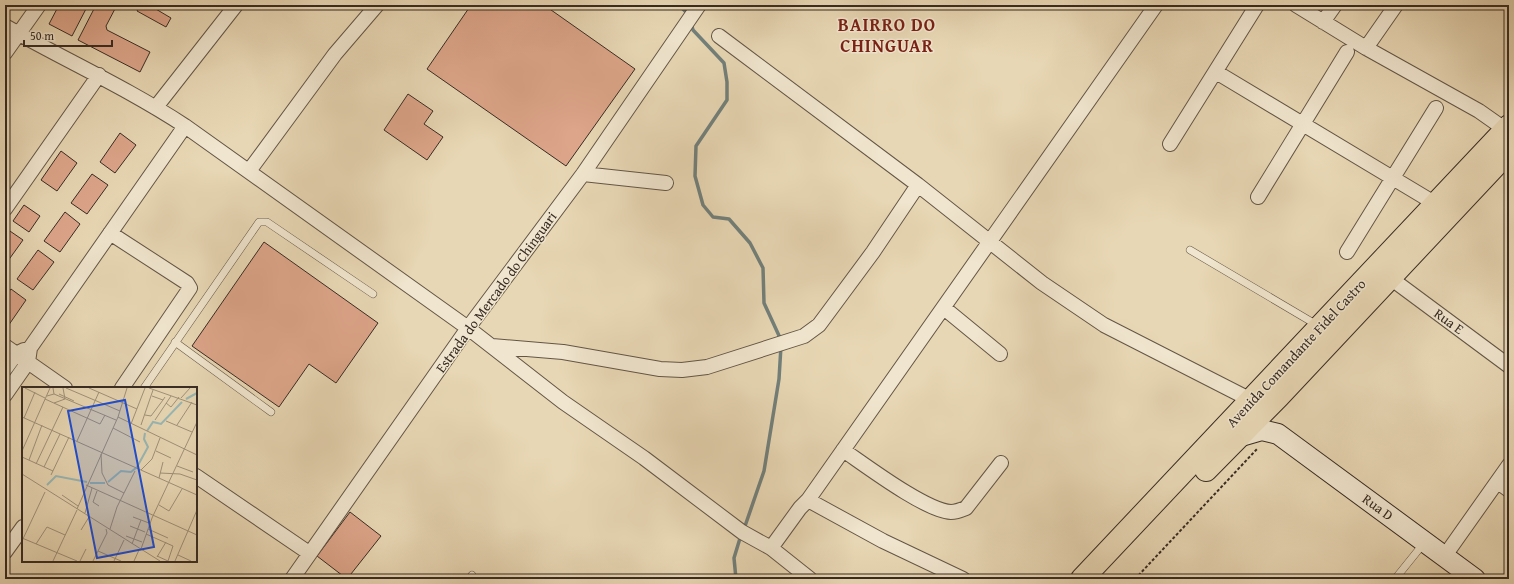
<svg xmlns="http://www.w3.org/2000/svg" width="1514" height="584" viewBox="0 0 1514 584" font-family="'Gentium Book Plus',serif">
<rect width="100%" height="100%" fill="#e8d7b4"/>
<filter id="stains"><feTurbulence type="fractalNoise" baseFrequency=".005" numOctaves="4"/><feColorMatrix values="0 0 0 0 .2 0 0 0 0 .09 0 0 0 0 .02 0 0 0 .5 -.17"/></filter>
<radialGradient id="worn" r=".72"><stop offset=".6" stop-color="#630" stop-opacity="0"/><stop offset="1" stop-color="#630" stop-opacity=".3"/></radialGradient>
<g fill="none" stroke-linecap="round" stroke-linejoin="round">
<path stroke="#72807b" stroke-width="3.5" d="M679,5L688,14
M691,23L693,30L724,63L727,82V100L696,146L695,176L703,205L713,217L729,219L750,243L763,268L764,303L781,340
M744,529L764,471L779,379L781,346
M736,579L734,558L741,535"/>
</g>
<path fill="#dda58a" stroke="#372b23" d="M59,5H88L72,36L49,24Z
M96,5H117L106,26L107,30L150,52L140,72L78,40Z
M140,5H149L171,18L166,27L137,11Z
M471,5H544L635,69L566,166L427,69Z
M408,94L433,111L424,124L443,137L427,160L384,130Z
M120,133L136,145L115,173L100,162Z
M61,151L77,163L57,191L41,180Z
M92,174L108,185L87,214L71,203Z
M24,205L40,216L29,232L13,221Z
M65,212L80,224L60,252L44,241Z
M7,229L23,240L5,265V232Z
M264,242L378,323L336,383L309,364L279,407L192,346Z
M38,250L54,262L33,290L17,279Z
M11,289L26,300L6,329L5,297Z
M350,512L381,536L347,579L317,556Z"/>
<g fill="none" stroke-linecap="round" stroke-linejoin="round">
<g stroke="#635647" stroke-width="8">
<path id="lane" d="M1190,250L1317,325
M175,342L271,412
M144,388L259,222H267L373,294
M469,579L472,575
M1395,579L1424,543"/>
</g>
<g stroke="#635647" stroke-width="16">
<path id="street" d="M1296,5L1366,48L1479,111L1506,130
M1323,22L1335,5
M5,26C65,60 127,88 185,126L468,328L563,402L644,458L742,532L771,548L810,579
M719,36L918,185L1042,283L1104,325L1251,400
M1366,48L1396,5
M5,53L39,5
M1216,72L1436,204
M156,107L236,5
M1170,144L1257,5
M249,171L335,54L377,5
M583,174L666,183
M1258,197L1347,52
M5,209L99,75
M110,233L187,283L190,288L122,388
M1347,252L1436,108
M1389,277L1509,366
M944,308L1000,354
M5,346L65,388
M492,346L563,352L660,369L682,370L707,367L804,336L819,325L873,252L918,185
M5,369L16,354L24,350
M5,395L28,362L30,348L185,126
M843,450C865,465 926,511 951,512C956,512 961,510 966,508L1001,463
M196,476L309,553
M1498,482L1509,490
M808,500L883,541L963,579
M771,548L800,508L808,500L1156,5
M5,552L23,527
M1444,557L1509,465
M292,579L468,328L583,174L699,5"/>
</g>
<g stroke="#372b23" stroke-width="22">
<path id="secondary" d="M1238,437L1262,430L1278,434L1475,579"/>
</g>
<g stroke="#372b23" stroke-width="24">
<path id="highway" d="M1206,470L1279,396L1509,151
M1082,579L1509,126"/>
</g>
<path stroke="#372b23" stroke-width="2" stroke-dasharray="3 2" stroke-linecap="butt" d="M1135,579L1257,449"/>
<use href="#lane" stroke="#f0e5ce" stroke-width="7"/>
<use href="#street" stroke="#f0e5ce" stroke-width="14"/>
<use href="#secondary" stroke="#f0e5ce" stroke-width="20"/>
<use href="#highway" stroke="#e8d7b4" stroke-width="22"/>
</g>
<g text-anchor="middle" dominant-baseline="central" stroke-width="3" stroke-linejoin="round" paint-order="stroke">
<g font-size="14" fill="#372b23" stroke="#f0e5ce">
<text transform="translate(496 292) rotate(-54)">Estrada do Mercado do Chinguari</text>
<text transform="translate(1449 321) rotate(36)">Rua E</text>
<text transform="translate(1296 353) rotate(-47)">Avenida Comandante Fidel Castro</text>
<text transform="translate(1378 507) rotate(36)">Rua D</text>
</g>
<g font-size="18" font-weight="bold" letter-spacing="1" fill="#7a1f14" stroke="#f0e5ce">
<text x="887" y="24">BAIRRO DO<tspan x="887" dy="21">CHINGUAR</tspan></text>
</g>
</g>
<g transform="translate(22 387)">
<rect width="175" height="175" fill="#e8d7b4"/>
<path fill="none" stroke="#99b8b6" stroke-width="2" d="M164,12L175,6M125,44L131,35L139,37L160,15M86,95L99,84L109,85L115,80L126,60L122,52L123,46M68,96H83M25,98L34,89L65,95"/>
<path fill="none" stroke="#a1927a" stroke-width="1" d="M3,1L23,11M44,1L98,24M67,1L115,22M127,1L175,18M32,7L94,33M37,7L52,14M25,9L32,7L31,1M130,9L141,13L143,10M159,11L168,1M23,12L78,37L83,28M32,16L43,12L41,1M144,16L149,20L157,10M123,28L129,29L141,13M0,30L175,108M96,30L175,68M2,31L13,5M133,33L149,9M144,34L170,45M109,37L123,1M119,38L131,3M155,38L170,15M91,41L118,55M55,54L77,5M0,64L28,1M134,64L149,71M79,67L80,86L86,98L102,106M0,70L31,84M7,73L20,38M14,77L41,20M155,79L171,85M22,80L38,47M119,83L130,72L138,51M138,86L158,87L175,93M0,87L138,174M29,88L47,50M137,91L141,75M64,98L175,148M75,104L71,115L77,119M40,108L56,119M137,118L147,124L160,102M55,122L96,30L105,1M63,126L70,101M111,130L127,136M108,139L123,145M88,142L95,120L113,84M126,142L146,151M59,143L67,130M124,147L151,159L146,174L135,169M104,149L120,155M0,151L55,174M0,154L23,105M14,157L25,140L43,148M110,157L119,133M119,162L130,131L175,35M76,164L99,174M156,168L169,174M135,170L144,155M31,174L55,123M58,174L64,162M71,174L85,146L84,142M92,174L102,153M112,174L117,163M153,174L175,123"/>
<path fill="#1d4ed8" fill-opacity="0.15" stroke="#1d4ed8" stroke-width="2" d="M103,13L132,160L75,171L46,24Z"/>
<rect width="175" height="175" fill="none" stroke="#372b23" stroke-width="2"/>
</g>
<rect width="1514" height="584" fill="none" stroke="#e8d7b4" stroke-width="20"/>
<rect x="6" y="6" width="1502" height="572" fill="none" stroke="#372b23" stroke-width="2"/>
<rect x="10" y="10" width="1494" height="564" fill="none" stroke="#372b23"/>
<path d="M24 40v6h88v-6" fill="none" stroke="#372b23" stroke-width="2"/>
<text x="30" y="40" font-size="12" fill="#372b23" stroke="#f0e5ce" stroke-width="3" paint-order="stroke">50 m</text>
<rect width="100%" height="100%" filter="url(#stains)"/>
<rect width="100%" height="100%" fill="url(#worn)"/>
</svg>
